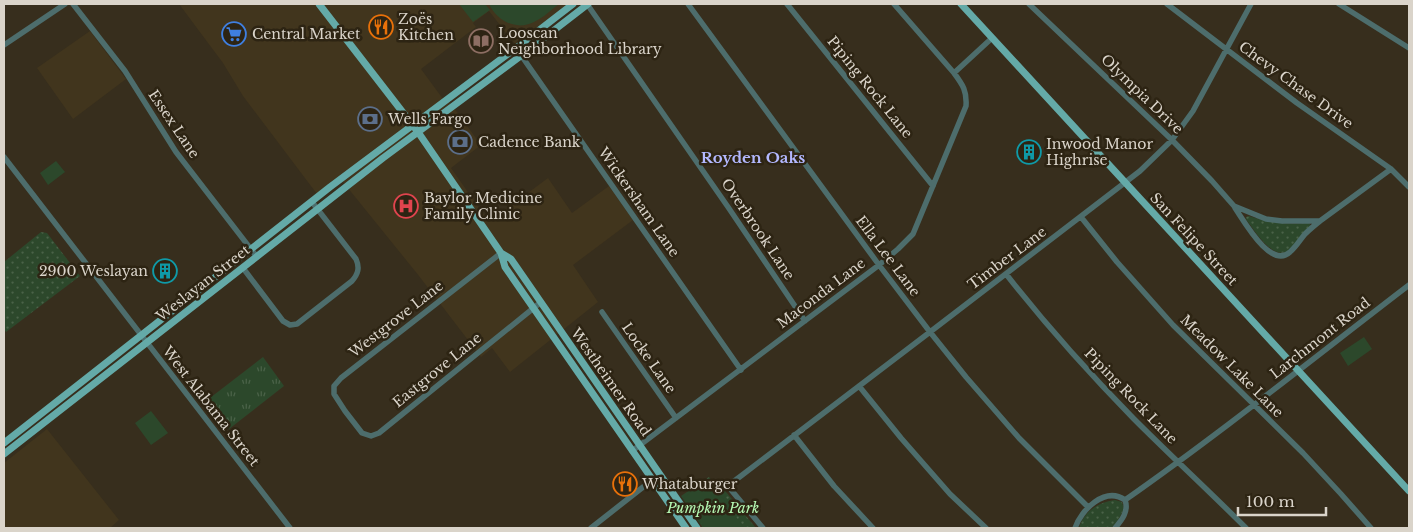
<svg xmlns="http://www.w3.org/2000/svg" width="1413" height="532" viewBox="0 0 1413 532" font-family="'Libre Baskerville',serif">
<defs>
<pattern id="grass-tufts" width="24" height="20" patternUnits="userSpaceOnUse" patternTransform="scale(1.25)"><rect width="24" height="20" fill="#2c482b"/><path d="M3 7l-1-3M5 7V3M7 7l1-3M15 17l-1-3M17 17v-4M19 17l1-3" fill="none" stroke="#4a6248"/></pattern>
<pattern id="park-dots" width="8" height="8" patternUnits="userSpaceOnUse" patternTransform="scale(1.25)"><rect width="8" height="8" fill="#2c482b"/><path d="M2 2h.1M6 6h.1" fill="none" stroke="#4a6248" stroke-width="1.8" stroke-linecap="round"/></pattern>
</defs>
<rect width="100%" height="100%" fill="#372e1d"/>
<path fill="#41351d" d="M179,4H569L515,44L489,11L473,23L476,27L421,69L443,99L446,97L481,145L451,168L489,222L548,178L572,213L609,186L633,220L573,265L598,302L510,372L492,348L481,357L419,276L339,177L317,194L243,96L223,63Z
M90,31L126,79L73,119L37,68Z
M47,429L119,520L110,528H4V463Z"/>
<path fill="url(#grass-tufts)" d="M263,357L284,386L229,429L206,401Z"/>
<path fill="url(#park-dots)" d="M1249,216C1271,223 1284,225 1308,223L1310,224V226C1304,233 1295,246 1288,251C1272,260 1254,230 1246,219V217Z
M41,232L47,233L80,276L6,332L4,329V262Z
M709,477L716,485L721,486L756,528H703L681,496Z
M1115,500L1122,502L1124,509L1117,522L1111,528H1079C1084,511 1099,502 1115,500Z"/>
<path fill="#2c482b" d="M459,4H485L490,10L473,22Z
M489,4H559C551,10 543,18 534,22C516,31 497,21 489,4Z
M56,161L65,172L48,185L40,173Z
M1364,337L1372,349L1348,366L1340,353Z
M151,411L168,433L151,445L135,423Z
M709,479L744,528H705L683,498Z"/>
<g fill="none" stroke-linecap="round" stroke-linejoin="round">
<path stroke="#4d6d6c" stroke-width="5.5" d="M73,4L125,71L176,152L257,257
M587,4L728,207L805,321
M688,4L879,265L930,332L966,377L1019,438L1088,507
M787,4L933,186
M1029,4L1172,140L1212,181L1234,206L1266,219L1282,221H1320L1391,169
M1167,4L1297,103L1391,169L1409,187
M1339,4L1409,48
M4,45L65,4
M516,48L741,370
M954,73L992,38
M4,157L290,528
M1235,208C1244,221 1271,270 1290,252C1296,247 1300,240 1305,234C1310,229 1315,225 1320,221
M1081,217L1117,262L1173,325L1303,453L1341,494L1371,528
M501,253L341,378L334,386V394L345,411L362,433L371,436L379,433L541,302
M243,268L283,321L290,325L297,324L352,281C358,274 360,268 356,259L312,202
M1006,274C1046,325 1089,373 1134,419C1171,456 1209,491 1246,528
M602,312L676,418
M859,386L901,438L950,494L986,528
M794,435L834,486L873,528
M632,451L879,265L898,249L913,234L966,106C967,91 963,85 954,73L894,4
M1125,500C1222,432 1315,357 1409,285
M591,528L652,480
M763,528L732,491L730,488L733,482L930,332L1140,171L1172,140L1193,111L1251,4
M1075,528C1081,510 1105,486 1125,500C1129,511 1122,520 1115,528"/>
<path stroke="#64aaa8" stroke-width="7" d="M319,4L418,132L501,253L505,267L686,528
M961,4L1409,491
M501,253L511,259L697,528
M4,443L330,187L516,48L573,4
M4,454L383,158L522,55L588,4"/>
</g>
<defs>
<g id="restaurant-ring" transform="scale(1.25)"><circle r="9.5" fill="#2d2413" stroke="#e8710a" stroke-width="1.5"/><path d="M-5-6h1v4h1v-4h1v4h1v-4h1v5L-1.5 .5V6h-2V.5L-5-1ZM5-6V6H3V1.5H1.5Q1.5-4 5-6Z" fill="#e8710a"/></g>
<g id="supermarket-ring" transform="scale(1.25)"><circle r="9.5" fill="#2d2413" stroke="#3f7fe0" stroke-width="1.5"/><path d="M-6-5.5h2.5l.6 2H6L4.5 2H-2.5L-4.4-4H-6ZM-1.5 3.2a1.3 1.3 0 1 0 .1 0ZM3 3.2a1.3 1.3 0 1 0 .1 0Z" fill="#3f7fe0"/></g>
<g id="library-ring" transform="scale(1.25)"><circle r="9.5" fill="#2d2413" stroke="#8d6e63" stroke-width="1.5"/><path d="M-6-4Q-3-5.5-.7-3.5V5Q-3 3-6 4ZM6-4Q3-5.5 .7-3.5V5Q3 3 6 4Z" fill="#8d6e63"/></g>
<g id="bank-ring" transform="scale(1.25)"><circle r="9.5" fill="#2d2413" stroke="#5c6f8a" stroke-width="1.5"/><path d="M-6-4H6V4H-6ZM0-2.3a2.3 2.3 0 1 0 0 4.6a2.3 2.3 0 1 0 0-4.6Z" fill="#5c6f8a"/></g>
<g id="building-ring" transform="scale(1.25)"><circle r="9.5" fill="#2d2413" stroke="#0f9aa8" stroke-width="1.5"/><path d="M-4-6H4V6H1V3H-1V6H-4ZM-2.5-4.3h1.7v1.8h-1.7ZM.8-4.3h1.7v1.8H.8ZM-2.5-1h1.7V.8h-1.7ZM.8-1h1.7V.8H.8Z" fill="#0f9aa8"/></g>
<g id="hospital-ring" transform="scale(1.25)"><circle r="9.5" fill="#2d2413" stroke="#e0444e" stroke-width="1.5"/><path d="M-5-5h3v3.5h4V-5h3V5h-3V1.5h-4V5h-3Z" fill="#e0444e"/></g>
</defs>
<g fill-rule="evenodd">
<use href="#restaurant-ring" x="381" y="27"/>
<use href="#supermarket-ring" x="234" y="34"/>
<use href="#library-ring" x="481" y="41"/>
<use href="#bank-ring" x="370" y="119"/>
<use href="#bank-ring" x="460" y="142"/>
<use href="#building-ring" x="1029" y="152"/>
<use href="#hospital-ring" x="406" y="206"/>
<use href="#building-ring" x="165" y="271"/>
<use href="#restaurant-ring" x="625" y="484"/>
</g>
<g text-anchor="middle" dominant-baseline="central" stroke-width="5" stroke-linejoin="round" paint-order="stroke">
<g font-size="14" fill="#dad4ca" stroke="#2d2413" text-anchor="start">
<text x="398" y="19">Zoës<tspan x="398" dy="16">Kitchen</tspan></text>
<text x="498" y="33">Looscan<tspan x="498" dy="16">Neighborhood Library</tspan></text>
<text x="252" y="34">Central Market</text>
<text x="388" y="119">Wells Fargo</text>
<text x="478" y="142">Cadence Bank</text>
<text x="1046" y="144">Inwood Manor<tspan x="1046" dy="16">Highrise</tspan></text>
<text x="424" y="198">Baylor Medicine<tspan x="424" dy="16">Family Clinic</tspan></text>
<text x="148" y="271" text-anchor="end">2900 Weslayan</text>
<text x="642" y="484">Whataburger</text>
</g>
<g font-size="14" fill="#dad4ca" stroke="#2d2413">
<text transform="translate(1296 85) rotate(36)">Chevy Chase Drive</text>
<text transform="translate(870 87) rotate(51)">Piping Rock Lane</text>
<text transform="translate(1142 94) rotate(44)">Olympia Drive</text>
<text transform="translate(174 124) rotate(56)">Essex Lane</text>
<text transform="translate(639 202) rotate(55)">Wickersham Lane</text>
<text transform="translate(758 229) rotate(56)">Overbrook Lane</text>
<text transform="translate(1194 239) rotate(47)">San Felipe Street</text>
<text transform="translate(888 256) rotate(53)">Ella Lee Lane</text>
<text transform="translate(1007 258) rotate(-37)">Timber Lane</text>
<text transform="translate(203 283) rotate(-38)">Weslayan Street</text>
<text transform="translate(821 293) rotate(-37)">Maconda Lane</text>
<text transform="translate(396 319) rotate(-38)">Westgrove Lane</text>
<text transform="translate(1320 338) rotate(-38)">Larchmont Road</text>
<text transform="translate(649 358) rotate(55)">Locke Lane</text>
<text transform="translate(1232 366) rotate(45)">Meadow Lake Lane</text>
<text transform="translate(437 370) rotate(-39)">Eastgrove Lane</text>
<text transform="translate(611 382) rotate(55)">Westheimer Road</text>
<text transform="translate(1131 396) rotate(46)">Piping Rock Lane</text>
<text transform="translate(211 406) rotate(52)">West Alabama Street</text>
</g>
<g font-size="14" font-style="italic" fill="#b5f8b3" stroke="#2d2413">
<text x="713" y="508">Pumpkin Park</text>
</g>
<g font-size="15" font-weight="bold" fill="#b3b8ff" stroke="#2d2413">
<text x="753" y="157">Royden Oaks</text>
</g>
</g>
<rect width="1413" height="532" fill="none" stroke="#dad4ca" stroke-width="10"/>
<path d="M1238 507v8h88v-8" fill="none" stroke="#dad4ca" stroke-width="2.5"/>
<text x="1246" y="507" font-size="15" fill="#dad4ca" stroke="#2d2413" stroke-width="4" paint-order="stroke">100 m</text>
</svg>
